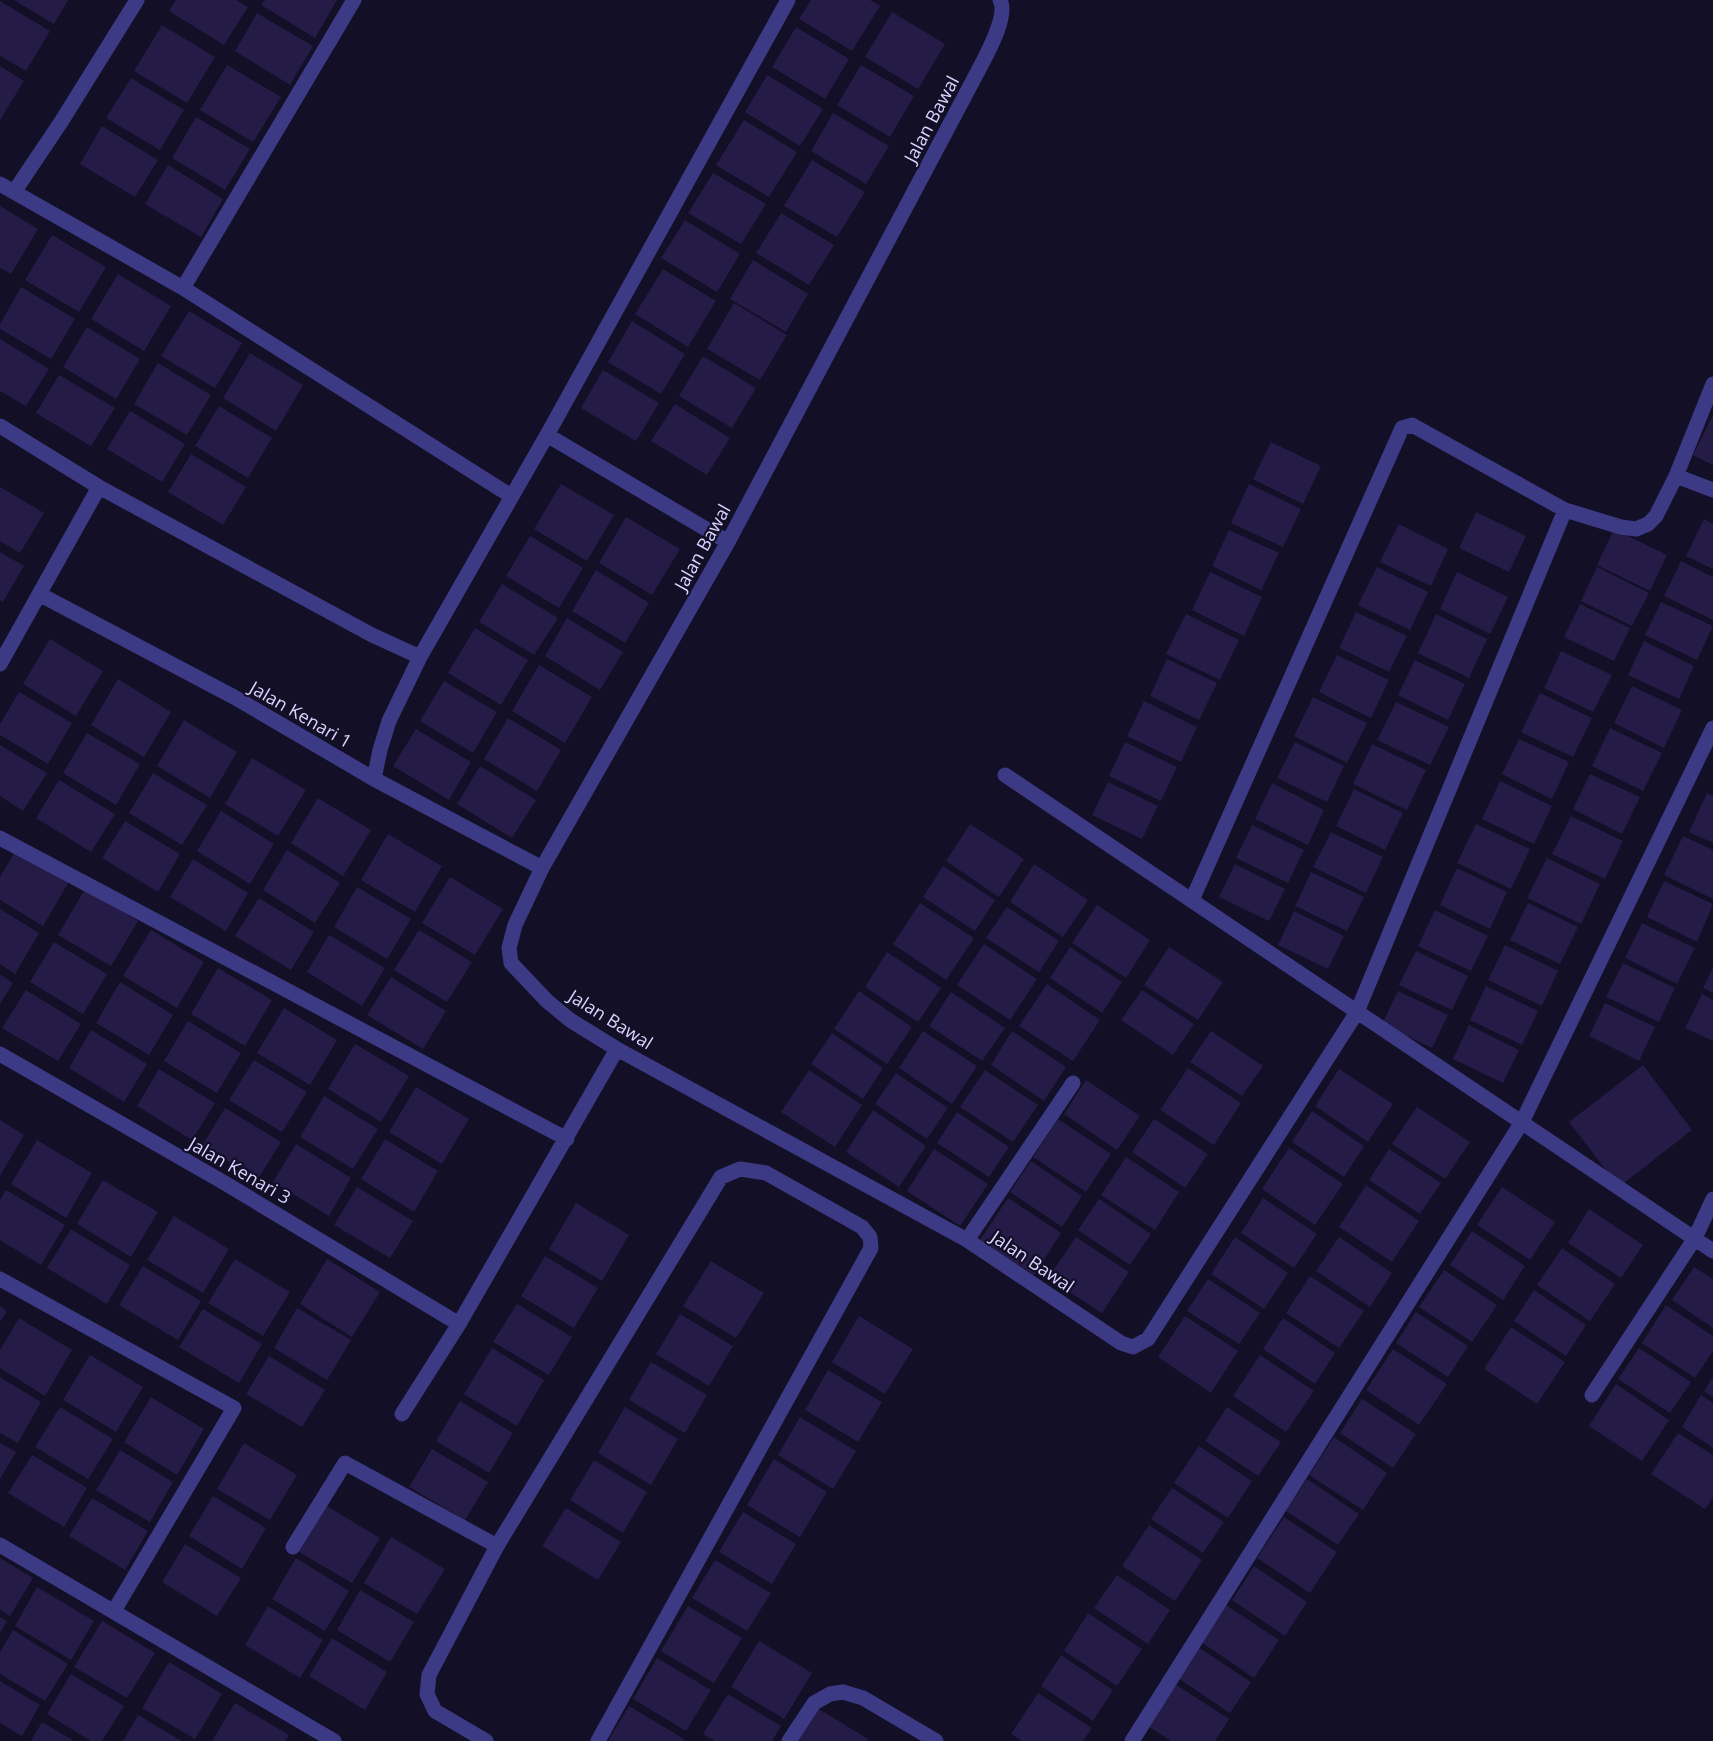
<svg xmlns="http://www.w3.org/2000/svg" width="1713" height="1741" viewBox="0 0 1713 1741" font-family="'Open Sans',sans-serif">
<rect width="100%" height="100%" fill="#130f26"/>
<path fill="#241b47" d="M14,0H68L54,24Z
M176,0H236L248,7L224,45L169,11Z
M265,0H337L315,38L261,5Z
M811,0H870L880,6L852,51L799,19Z
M0,1L50,31L26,71L0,56Z
M892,12L945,44L918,89L865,57Z
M257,13L313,46L290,85L235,51Z
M162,25L215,57L187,103L134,71Z
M796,27L849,59L825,99L772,67Z
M227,65L281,97L253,142L200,110Z
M861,65L914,96L890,137L837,105Z
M0,66L24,81L0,120Z
M767,75L823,109L800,146L745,112Z
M131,78L184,110L160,150L106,118Z
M833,113L889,146L866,184L811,151Z
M196,117L250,149L225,190L172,158Z
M744,120L797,152L769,197L716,165Z
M102,126L158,160L135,197L80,164Z
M812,160L865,192L837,237L784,206Z
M168,165L223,199L201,237L145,204Z
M713,173L766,204L741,244L688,213Z
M0,206L38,229L11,274L0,268Z
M781,213L834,245L809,285L756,253Z
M685,220L740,254L717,292L661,258Z
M52,235L106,267L79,312L25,280Z
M753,260L808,294L786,332L730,299Z
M663,269L716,301L688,347L635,314Z
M118,274L171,306L144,351L91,319Z
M21,287L75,319L51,359L0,329V324Z
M734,303L787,335L760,380L707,349Z
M189,311L242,343L215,388L161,356Z
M632,321L685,354L661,394L608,362Z
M87,327L140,359L116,399L63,367Z
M0,339L49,369L26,406L0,391Z
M250,353L303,385L276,431L223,398Z
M703,356L756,388L732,428L679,396Z
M158,363L211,395L187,435L134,404Z
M603,370L659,403L636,441L581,408Z
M59,375L115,408L91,446L36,413Z
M675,404L730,438L707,475L651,441Z
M219,406L272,438L248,478L195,446Z
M130,411L185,444L162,482L107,449Z
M1713,415V465L1693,455Z
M1271,442L1321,466L1303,504L1253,479Z
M191,454L246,487L223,525L168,492Z
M561,484L614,515L587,561L534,529Z
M1249,484L1301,509L1283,547L1231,523Z
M0,487L44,513L20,553L0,541Z
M1476,512L1526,536L1509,572L1459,548Z
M626,517L680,549L652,595L599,563Z
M1704,519L1713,524V569L1686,556Z
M1399,524L1448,549L1431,586L1380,562Z
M1614,529L1667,555L1650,591L1597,565Z
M1229,530L1279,553L1261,590L1212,566Z
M530,536L583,568L559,608L506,576Z
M0,552L24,566L3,602L0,600Z
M1681,561L1713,577V620L1664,596Z
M1377,567L1428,592L1410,630L1358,605Z
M1597,567L1649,593L1632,626L1581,601Z
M596,570L649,603L625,643L572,611Z
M1210,572L1262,597L1244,636L1192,610Z
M1457,572L1508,597L1490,634L1440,609Z
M502,584L558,618L534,655L479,622Z
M1661,602L1713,626L1697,660L1645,635Z
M1580,604L1630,628L1614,661L1564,637Z
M1356,612L1407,636L1389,672L1339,648Z
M1186,614L1239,640L1220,680L1166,654Z
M1436,614L1487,639L1469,678L1418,653Z
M567,618L623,652L600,690L545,656Z
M475,628L528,660L501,705L448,673Z
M50,639L103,671L76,716L23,684Z
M1644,641L1694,666L1679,699L1628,675Z
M1561,651L1612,675L1593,712L1544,688Z
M1337,655L1389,680L1371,718L1319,692Z
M1167,659L1217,683L1199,720L1150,696Z
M1415,660L1465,684L1448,720L1398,695Z
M539,665L592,697L565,743L512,711Z
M118,679L171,712L144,757L91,725Z
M444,681L497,712L473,753L420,721Z
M1632,686L1682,710L1664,748L1614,723Z
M19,692L72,723L48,764L0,735V724Z
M1540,693L1592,718L1573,757L1521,732Z
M1313,697L1367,723L1347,763L1294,736Z
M1144,701L1197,727L1181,762L1127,736Z
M1396,702L1449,727L1430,765L1377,740Z
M508,718L561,750L537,791L484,759Z
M184,720L237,752L210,798L157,766Z
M1610,728L1662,753L1643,791L1592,766Z
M416,729L471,762L449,800L393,766Z
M87,733L140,764L116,805L63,773Z
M1519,739L1569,762L1552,799L1502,774Z
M1125,742L1177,767L1161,801L1109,776Z
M1295,742L1344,766L1327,802L1277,778Z
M1372,744L1426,770L1407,810L1353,784Z
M0,745L47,773L23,811L0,796Z
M252,758L306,790L278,836L225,804Z
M480,766L536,800L512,838L457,804Z
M153,773L207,805L182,845L129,813Z
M1590,774L1640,797L1622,834L1573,809Z
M59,780L115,814L91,852L36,818Z
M1500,781L1552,806L1534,844L1482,819Z
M1108,782L1158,806L1142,839L1092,815Z
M1272,783L1324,810L1308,845L1255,819Z
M1354,789L1403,813L1385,850L1336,826Z
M1707,793L1713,796V843L1689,832Z
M318,798L371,830L343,876L291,843Z
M221,811L274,844L250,884L197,851Z
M1571,816L1623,841L1605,879L1552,854Z
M125,821L180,854L158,892L102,858Z
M970,824L1024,859L999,897L946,861Z
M1476,824L1530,849L1511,889L1457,863Z
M1252,825L1304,850L1288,883L1236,858Z
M1331,832L1383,857L1366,893L1313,867Z
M388,834L442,866L415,912L361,880Z
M1683,836L1713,850V899L1664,875Z
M17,848L70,880L43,926L0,900V877Z
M287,850L340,883L315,923L263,890Z
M1547,858L1600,884L1581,924L1527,898Z
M193,859L248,893L226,931L170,897Z
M1034,864L1088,900L1063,937L1010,902Z
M1235,864L1285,889L1269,921L1219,897Z
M943,866L995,900L975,931L923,897Z
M1457,868L1507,892L1490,929L1440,905Z
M1311,872L1364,897L1347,931L1295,906Z
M450,877L503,909L475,955L422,923Z
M1664,881L1713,904L1697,942L1647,917Z
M357,887L411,919L387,959L334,927Z
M85,889L138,921L111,966L58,935Z
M259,898L314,932L291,970L235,936Z
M920,903L974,938L946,980L893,944Z
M1528,903L1578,927L1560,964L1510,940Z
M1097,905L1150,940L1126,978L1072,943Z
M1007,907L1059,941L1039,972L986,938Z
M0,909L39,933L15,974L0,964Z
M1435,910L1488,936L1471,971L1418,946Z
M1294,911L1344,936L1328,969L1278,945Z
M1642,923L1695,948L1677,984L1625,958Z
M151,930L204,962L177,1008L123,976Z
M419,930L472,962L447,1002L394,970Z
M329,935L385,968L362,1006L307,972Z
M54,942L107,974L83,1014L30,982Z
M984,944L1037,979L1010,1020L957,985Z
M1505,945L1558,971L1542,1006L1488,980Z
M1070,947L1122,982L1102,1013L1050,978Z
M1169,947L1223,982L1198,1020L1144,985Z
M1416,951L1468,976L1452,1010L1399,985Z
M887,952L941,988L918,1022L865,987Z
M1623,963L1675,988L1659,1022L1606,997Z
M218,968L272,1000L245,1046L191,1014Z
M1713,968V993L1703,988Z
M0,974L13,983L0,1004Z
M391,977L446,1011L423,1049L367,1015Z
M120,982L173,1015L149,1055L96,1023Z
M1047,984L1100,1020L1073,1061L1019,1026Z
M1486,986L1538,1011L1522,1045L1470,1020Z
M26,990L81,1024L58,1061L2,1028Z
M1142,990L1194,1024L1173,1055L1121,1020Z
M859,991L912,1027L887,1064L834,1029Z
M1398,991L1448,1015L1432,1048L1382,1024Z
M951,992L1005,1028L982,1061L929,1026Z
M1702,994L1713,1000V1041L1685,1028Z
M1605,1003L1655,1027L1639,1061L1589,1036Z
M284,1008L337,1040L310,1085L257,1053Z
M188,1021L241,1053L217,1093L164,1061Z
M1469,1025L1519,1050L1503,1083L1453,1059Z
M91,1030L147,1064L124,1102L69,1068Z
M923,1031L977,1066L952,1104L899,1068Z
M1012,1031L1066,1067L1044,1101L991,1065Z
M1211,1031L1263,1066L1242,1096L1190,1062Z
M832,1033L883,1068L863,1099L811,1064Z
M355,1044L409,1076L381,1122L328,1089Z
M254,1060L307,1092L282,1132L229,1100Z
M1643,1065L1692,1130L1619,1187L1569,1122Z
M1188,1068L1241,1103L1214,1145L1160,1110Z
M159,1069L215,1103L192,1140L137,1106Z
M1339,1069L1393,1104L1368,1142L1315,1106Z
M809,1070L862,1105L835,1147L781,1112Z
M985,1070L1038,1105L1013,1142L960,1107Z
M896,1073L948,1108L927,1139L875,1104Z
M1086,1080L1140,1116L1117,1150L1064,1114Z
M416,1087L469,1119L442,1164L389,1132Z
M324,1096L378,1129L353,1169L300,1137Z
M1417,1107L1470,1142L1445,1179L1392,1144Z
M225,1108L281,1142L258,1179L202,1146Z
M873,1110L926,1146L899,1187L846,1152Z
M1312,1111L1364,1146L1344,1177L1292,1142Z
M957,1112L1009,1147L989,1177L937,1143Z
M1058,1119L1111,1154L1086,1192L1033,1157Z
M1154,1119L1208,1154L1185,1188L1132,1152Z
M0,1120L24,1135L0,1176Z
M385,1139L438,1171L414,1212L361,1179Z
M37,1140L92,1173L66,1218L11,1184Z
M296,1144L351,1178L329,1216L273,1182Z
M1289,1148L1343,1184L1315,1225L1262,1189Z
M934,1149L988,1184L960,1226L907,1191Z
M1389,1149L1441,1183L1420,1214L1369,1180Z
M1126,1157L1179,1192L1155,1230L1101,1195Z
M1031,1161L1082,1196L1062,1227L1010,1192Z
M103,1180L158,1212L131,1257L77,1224Z
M1366,1185L1419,1221L1392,1262L1339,1227Z
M357,1187L413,1221L390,1258L334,1225Z
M1502,1187L1555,1222L1530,1260L1477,1225Z
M6,1190L65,1225L41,1265L0,1240V1200Z
M1008,1198L1061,1233L1034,1275L980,1240Z
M1263,1198L1317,1234L1294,1268L1241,1233Z
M1099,1199L1151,1234L1130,1265L1078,1230Z
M576,1203L629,1235L602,1281L549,1249Z
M1589,1209L1643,1245L1621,1278L1568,1243Z
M174,1216L229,1249L203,1293L147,1260Z
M71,1229L130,1265L107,1304L47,1268Z
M1472,1231L1525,1266L1503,1300L1450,1265Z
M1076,1237L1129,1272L1102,1313L1048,1278Z
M1235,1237L1288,1273L1264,1309L1211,1274Z
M1339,1237L1392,1273L1370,1307L1316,1271Z
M1562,1248L1615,1284L1590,1321L1537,1285Z
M545,1256L598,1288L574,1328L521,1296Z
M235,1259L290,1292L263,1336L208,1303Z
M327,1259L380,1292L352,1337L300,1304Z
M711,1261L764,1293L736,1338L683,1306Z
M143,1266L201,1301L178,1340L119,1305Z
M1694,1267L1713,1279V1328L1672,1300Z
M1444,1270L1497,1305L1472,1342L1419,1307Z
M1310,1276L1364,1311L1339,1348L1286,1313Z
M1208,1279L1260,1313L1239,1344L1187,1311Z
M1534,1290L1586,1325L1566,1356L1514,1321Z
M517,1304L572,1337L549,1375L493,1342Z
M1666,1305L1713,1336V1351L1695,1378L1642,1343Z
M0,1306L7,1311L0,1322Z
M297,1308L351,1340L327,1380L274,1348Z
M203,1309L262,1344L239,1383L179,1347Z
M1416,1312L1468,1346L1448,1377L1396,1343Z
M680,1314L733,1346L709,1386L656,1354Z
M859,1316L913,1349L885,1394L832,1362Z
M1185,1316L1238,1351L1211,1393L1158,1357Z
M19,1318L72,1350L45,1396L0,1368V1350Z
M1283,1318L1335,1353L1315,1384L1263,1349Z
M1511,1327L1565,1362L1537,1404L1484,1369Z
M492,1348L544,1380L517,1426L464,1394Z
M1639,1348L1691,1382L1670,1413L1618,1379Z
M1393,1349L1447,1384L1419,1425L1366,1390Z
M90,1355L143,1387L116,1432L63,1400Z
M1260,1355L1314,1391L1286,1432L1233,1396Z
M269,1356L325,1390L302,1427L246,1394Z
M651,1362L707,1395L685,1433L629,1400Z
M828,1370L882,1402L858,1442L805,1410Z
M0,1377L41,1402L18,1443L0,1433Z
M1713,1377V1397L1704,1391Z
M1616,1384L1669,1420L1642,1461L1589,1426Z
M1701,1395L1713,1403V1448L1682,1427Z
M151,1397L204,1429L177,1475L124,1442Z
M1362,1399L1416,1434L1393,1468L1340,1433Z
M460,1401L513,1433L489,1473L436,1441Z
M60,1407L113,1439L88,1479L35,1447Z
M625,1407L678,1439L651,1485L598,1453Z
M1227,1407L1281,1442L1258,1476L1205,1441Z
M800,1417L856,1451L833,1489L778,1455Z
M1678,1433L1713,1455V1497L1705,1509L1651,1474Z
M1334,1437L1387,1473L1363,1510L1309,1475Z
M0,1443L16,1452L0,1479Z
M244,1443L297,1475L270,1520L217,1489Z
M1199,1446L1252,1481L1228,1518L1174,1483Z
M432,1449L488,1482L465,1520L409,1487Z
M120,1450L173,1482L150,1522L96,1490Z
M32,1455L87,1488L64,1527L8,1493Z
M774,1459L827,1492L800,1537L747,1505Z
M594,1460L647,1492L623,1533L570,1500Z
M1307,1479L1359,1514L1338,1545L1286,1511Z
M1172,1488L1224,1522L1203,1553L1151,1519Z
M213,1496L266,1528L242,1569L189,1536Z
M92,1498L148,1531L125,1570L69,1536Z
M327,1506L380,1538L352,1583L299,1552Z
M566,1508L621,1542L598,1580L542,1546Z
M743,1512L796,1544L772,1584L719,1552Z
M1284,1517L1337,1552L1310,1593L1257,1558Z
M1149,1525L1202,1560L1175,1601L1122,1566Z
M391,1537L445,1569L417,1614L364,1583Z
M185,1544L241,1578L217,1616L162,1582Z
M0,1558L33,1578L10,1616L0,1610Z
M296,1558L349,1591L325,1631L272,1599Z
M715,1560L771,1593L747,1631L692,1598Z
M1254,1566L1307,1602L1285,1636L1232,1600Z
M1117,1575L1170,1610L1148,1644L1094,1608Z
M37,1587L94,1621L71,1660L15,1626Z
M360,1590L414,1622L390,1662L337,1630Z
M1226,1605L1279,1640L1254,1678L1201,1642Z
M268,1606L323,1640L300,1678L245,1645Z
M688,1606L742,1638L714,1683L661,1651Z
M1088,1613L1142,1649L1117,1686L1064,1651Z
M0,1617L7,1621L0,1633Z
M102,1621L155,1653L127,1698L74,1667Z
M13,1630L68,1664L45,1701L0,1674V1652Z
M332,1638L387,1672L365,1710L309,1676Z
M759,1641L812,1673L784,1719L731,1687Z
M1198,1647L1251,1682L1230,1713L1178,1678Z
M1061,1655L1113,1690L1093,1721L1041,1686Z
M657,1658L711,1690L686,1731L633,1699Z
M169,1662L222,1694L195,1739L142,1708Z
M71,1674L124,1706L102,1741H91L47,1714Z
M0,1681L40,1705L22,1736L0,1723Z
M1175,1684L1229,1719L1215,1741H1171L1148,1726Z
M1038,1693L1092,1728L1083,1741H1022L1011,1734Z
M728,1694L781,1726L772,1741H715L703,1734Z
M235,1703L289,1735L285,1741H212Z
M629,1706L684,1739V1741H608Z
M814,1706L868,1739L866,1741H794Z
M138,1715L182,1741H123Z
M42,1722L74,1741H31Z"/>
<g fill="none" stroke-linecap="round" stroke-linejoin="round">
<path stroke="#3d3a85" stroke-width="15" d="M1000,0C1009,17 985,57 977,73L728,542L542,868L515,925L509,948L511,963L547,1001L570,1020L617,1049L967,1240L1121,1343L1133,1347L1148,1339L1357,1012L1565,510
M0,184L183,288L354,0
M14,192L61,122L137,0
M183,288L511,496
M0,426L99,487L372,635L420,657
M547,435L728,542
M1676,476L1713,490
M39,594L234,697L374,779L542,868
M0,664L99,487
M1005,775L1713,1251
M374,779L380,750L389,721L420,657L547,435L788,0
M0,838L567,1139
M1192,900L1402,428L1412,425L1565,510L1621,527L1636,529L1648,524L1656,516L1676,476L1713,384
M0,1054L223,1182L459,1324
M967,1240L1073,1083
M0,1279L234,1408L114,1611
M1592,1395L1695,1238L1713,1199
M402,1414L459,1324L617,1049
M0,1545L334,1741
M293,1547L345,1463L497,1546
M486,1741L435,1711L427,1694L429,1675L497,1546L721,1177L740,1169L766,1173L862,1227L870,1237L871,1248L598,1741
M789,1741L814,1703L830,1694L843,1692L863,1698L936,1741
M1132,1741L1522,1122L1713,728"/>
</g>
<g text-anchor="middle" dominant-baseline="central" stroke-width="4.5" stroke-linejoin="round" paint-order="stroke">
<g font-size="18" fill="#d9d4ff" stroke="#130f26">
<text transform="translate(931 119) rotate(-62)">Jalan Bawal</text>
<text transform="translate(702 547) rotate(-61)">Jalan Bawal</text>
<text transform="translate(301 714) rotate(30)">Jalan Kenari 1</text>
<text transform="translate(611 1019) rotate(32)">Jalan Bawal</text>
<text transform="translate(240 1170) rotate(30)">Jalan Kenari 3</text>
<text transform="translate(1033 1261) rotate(34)">Jalan Bawal</text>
</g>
</g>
</svg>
